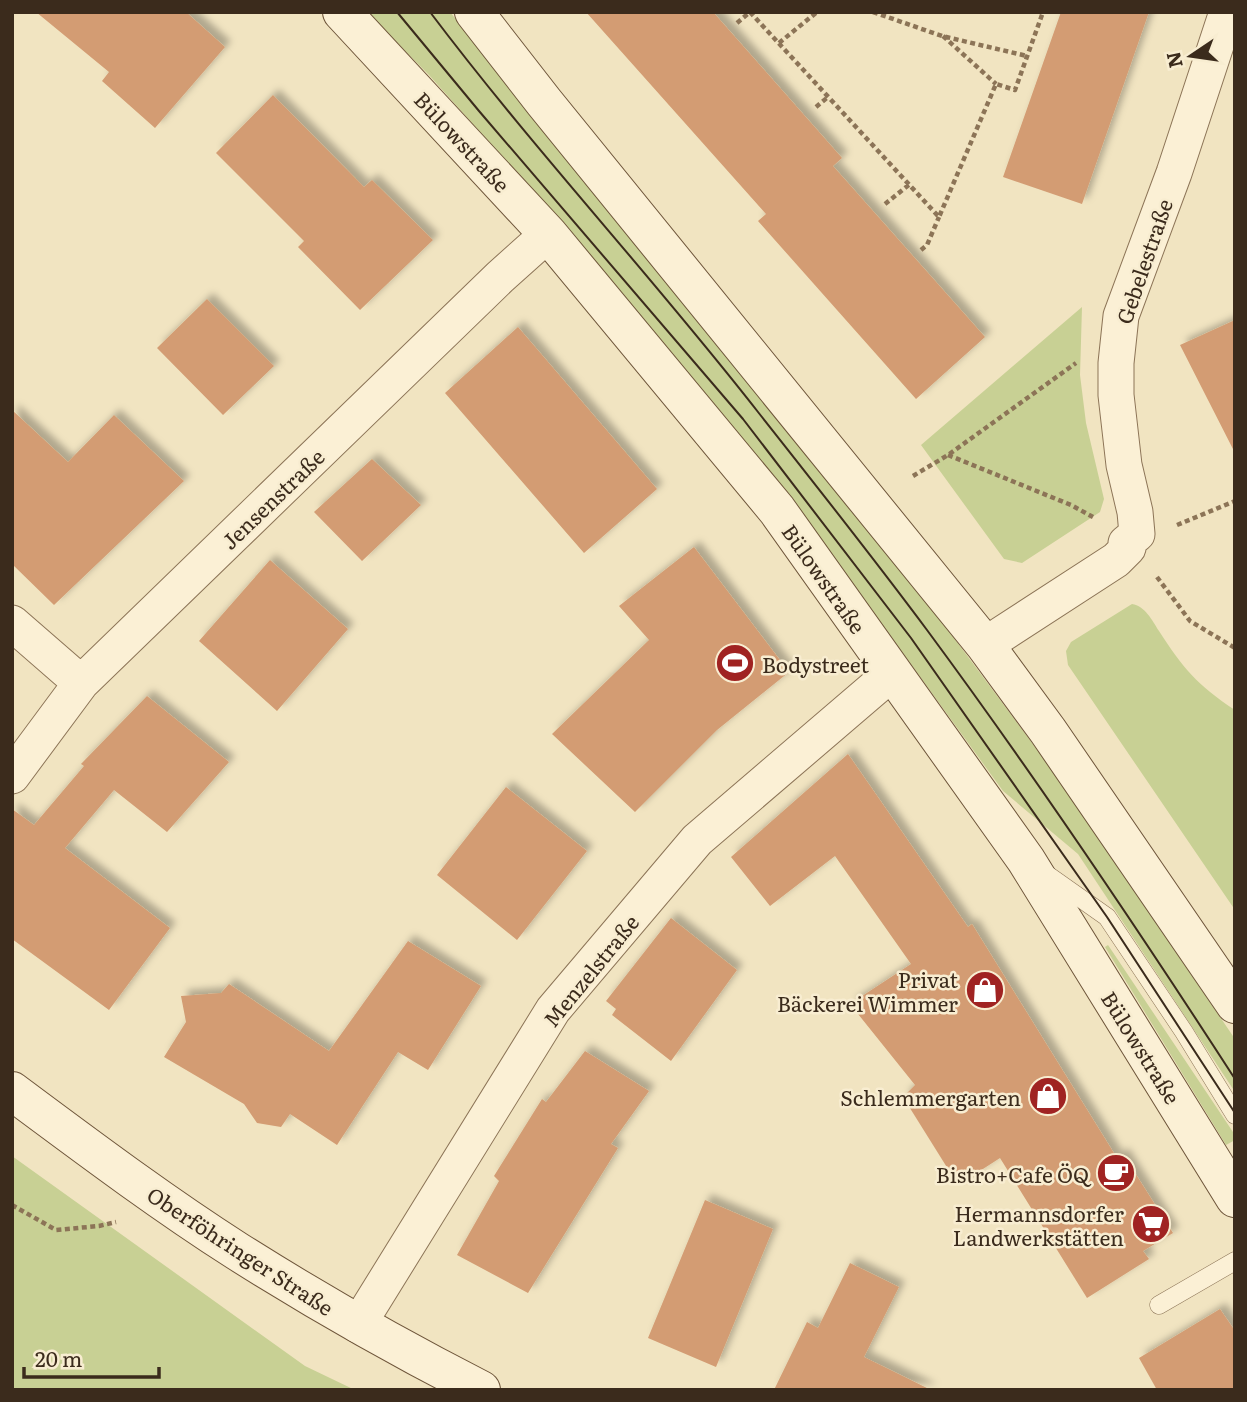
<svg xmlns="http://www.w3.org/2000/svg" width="1247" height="1402" viewBox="0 0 1247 1402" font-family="Literata,serif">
<defs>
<filter id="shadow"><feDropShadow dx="6" dy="-6" stdDeviation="3.5" flood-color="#0004"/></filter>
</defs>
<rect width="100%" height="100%" fill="#f1e4c1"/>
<path fill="#c8d094" d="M366,12H450L931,607L1047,763L1235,1039V1092L1078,854L1003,791L910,663L487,140L429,75Z
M1082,307L1080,375L1086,423L1104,499L1100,512L1022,563L1004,559L921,445Z
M1132,604C1145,606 1152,620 1159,631C1183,668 1197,685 1235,710V910L1068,665L1066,651L1071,642Z
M1108,945L1235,1135V1140L1226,1145L1105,947Z
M12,1156L305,1366L355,1390H12Z"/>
<path fill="#d39c73" filter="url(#shadow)" d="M36,12H186L225,47L155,128L102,81L109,72Z
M586,12H713L842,158L833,166L985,337L916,399L758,221L766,214Z
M1061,12H1149L1082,204L1003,177Z
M273,95L364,187L372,180L433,240L360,310L298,247L304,241L216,153Z
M207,299L274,366L223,415L157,348Z
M1235,320V453L1180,345Z
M518,327L657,489L584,553L445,393Z
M12,410L68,462L114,415L184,481L54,605L12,564Z
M372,459L421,505L362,561L314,512Z
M694,547L789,672L717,730L635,812L552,734L649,640L619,606Z
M270,560L348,629L277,711L199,641Z
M147,696L229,762L167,832L114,790L65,848L170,928L109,1010L12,939V809L34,825L84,766L81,764Z
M848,754L968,927L972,924L1117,1158L1123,1154L1173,1233L1143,1251L1149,1259L1087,1298L1000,1158L958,1185L903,1097L915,1085L850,1004L911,964L835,856L770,906L731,857Z
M506,787L587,851L517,940L437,875Z
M671,918L737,970L671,1061L612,1015L616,1009L606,1001Z
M408,941L481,986L428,1070L398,1052L337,1145L290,1114L281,1127L257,1123L244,1104L164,1057L186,1022L181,996L221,993L229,984L329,1051Z
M585,1051L649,1091L611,1144L618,1148L528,1293L457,1255L499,1181L494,1176L542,1099L546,1102Z
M705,1200L773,1229L716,1367L648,1338Z
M850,1263L899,1287L864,1357L931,1390H774L807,1322L818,1328Z
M1220,1309L1235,1331V1390H1157L1139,1358Z"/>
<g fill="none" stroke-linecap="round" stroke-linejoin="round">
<g stroke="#8c7457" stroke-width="19">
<path id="lane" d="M1049,876L1107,917L1184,1032L1235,1115
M1159,1305L1235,1261"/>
</g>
<g stroke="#8c7457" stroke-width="37">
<path id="street" d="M12,623L81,683
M985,645L1116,560L1128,548L1126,543L1137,534L1135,512L1124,465L1116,395V363L1121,316L1174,173L1227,12
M12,776L81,683L500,277L548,234
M358,1325L553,1010L697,840L892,673"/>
</g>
<g stroke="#6e553a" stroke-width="40">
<path id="secondary" d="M342,12L548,234L777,510L1026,860L1235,1198
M474,12L544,102L985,645L1048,731L1235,1004
M12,1091C86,1146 159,1201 237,1251C316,1301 397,1347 481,1390"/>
</g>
<path stroke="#8c7457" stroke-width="4.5" stroke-dasharray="5 3.5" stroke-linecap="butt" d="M873,12L942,36L1027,56
M737,23L750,12L939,217L996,84L1015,90L1043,12
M943,36L996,84
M779,43L817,12
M816,107L828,97
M885,204L910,184
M921,250L927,245L939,217
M948,455L1071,505L1093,517
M913,476L948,455L1076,363
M1177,525L1235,501
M1157,577L1190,621L1235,648
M12,1205L56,1230L99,1226L116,1222"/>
<use href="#lane" stroke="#fbf0d5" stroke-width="18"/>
<use href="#street" stroke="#fbf0d5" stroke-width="35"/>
<use href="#secondary" stroke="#fbf0d5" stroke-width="38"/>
<path stroke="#3b2b1c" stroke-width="2" d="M397,12L479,111L743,419L911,638L1107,917L1235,1113
M430,12C534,150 652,276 758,412C815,484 872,556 927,630C1035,776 1136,926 1235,1079"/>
</g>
<defs>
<g id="stadium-disc" transform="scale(2.0125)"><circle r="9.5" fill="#a02322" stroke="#f8edd1"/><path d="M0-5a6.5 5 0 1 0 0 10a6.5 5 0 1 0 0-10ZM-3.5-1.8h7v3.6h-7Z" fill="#fff"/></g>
<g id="shop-disc" transform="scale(2.0125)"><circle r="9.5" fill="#a02322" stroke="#f8edd1"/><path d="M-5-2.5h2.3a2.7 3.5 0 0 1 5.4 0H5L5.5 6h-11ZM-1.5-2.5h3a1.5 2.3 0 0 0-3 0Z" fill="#fff"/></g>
<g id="cafe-disc" transform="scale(2.0125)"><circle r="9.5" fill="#a02322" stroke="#f8edd1"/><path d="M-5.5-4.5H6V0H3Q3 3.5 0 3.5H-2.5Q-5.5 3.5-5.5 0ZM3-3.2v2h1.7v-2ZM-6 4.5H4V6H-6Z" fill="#fff"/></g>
<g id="supermarket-disc" transform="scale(2.0125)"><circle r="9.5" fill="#a02322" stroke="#f8edd1"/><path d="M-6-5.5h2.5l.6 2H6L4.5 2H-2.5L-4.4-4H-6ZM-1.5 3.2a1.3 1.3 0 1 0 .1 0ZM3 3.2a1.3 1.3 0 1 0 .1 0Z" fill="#fff"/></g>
</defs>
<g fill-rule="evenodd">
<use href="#stadium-disc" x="735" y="663"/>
<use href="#shop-disc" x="985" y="990"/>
<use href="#shop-disc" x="1048" y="1096"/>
<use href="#cafe-disc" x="1116" y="1173"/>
<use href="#supermarket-disc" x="1151" y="1224"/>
</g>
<g text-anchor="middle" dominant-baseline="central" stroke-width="5" stroke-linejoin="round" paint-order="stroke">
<g font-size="21" fill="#3b2b1c" stroke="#f8edd1">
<text transform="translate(463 141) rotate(47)">Bülowstraße</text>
<text transform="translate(1143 261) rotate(-71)">Gebelestraße</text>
<text transform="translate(272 498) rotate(-44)">Jensenstraße</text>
<text transform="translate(825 578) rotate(55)">Bülowstraße</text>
<text transform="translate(590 970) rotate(-51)">Menzelstraße</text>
<text transform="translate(1142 1047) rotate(58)">Bülowstraße</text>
<text transform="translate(241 1250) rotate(33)">Oberföhringer Straße</text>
</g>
<g font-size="21" fill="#3b2b1c" stroke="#f8edd1" text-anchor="end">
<text x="762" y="663" text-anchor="start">Bodystreet</text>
<text x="958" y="978">Privat<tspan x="958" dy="24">Bäckerei Wimmer</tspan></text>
<text x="1021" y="1096">Schlemmergarten</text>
<text x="1089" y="1173">Bistro+Cafe ÖQ</text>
<text x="1124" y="1212">Hermannsdorfer<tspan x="1124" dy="24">Landwerkstätten</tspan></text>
</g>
</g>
<rect width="1247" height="1402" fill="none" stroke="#3b2b1c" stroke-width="28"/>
<g transform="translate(1191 56) rotate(257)" stroke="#f8edd1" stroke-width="5" paint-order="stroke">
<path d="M0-5L12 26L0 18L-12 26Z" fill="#3b2b1c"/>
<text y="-10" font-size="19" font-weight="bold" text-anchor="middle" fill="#3b2b1c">N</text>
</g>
<path d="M24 1367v10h135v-10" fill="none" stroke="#3b2b1c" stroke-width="3.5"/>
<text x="35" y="1367" font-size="21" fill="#3b2b1c" stroke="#f8edd1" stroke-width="5" paint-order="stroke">20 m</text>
</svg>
